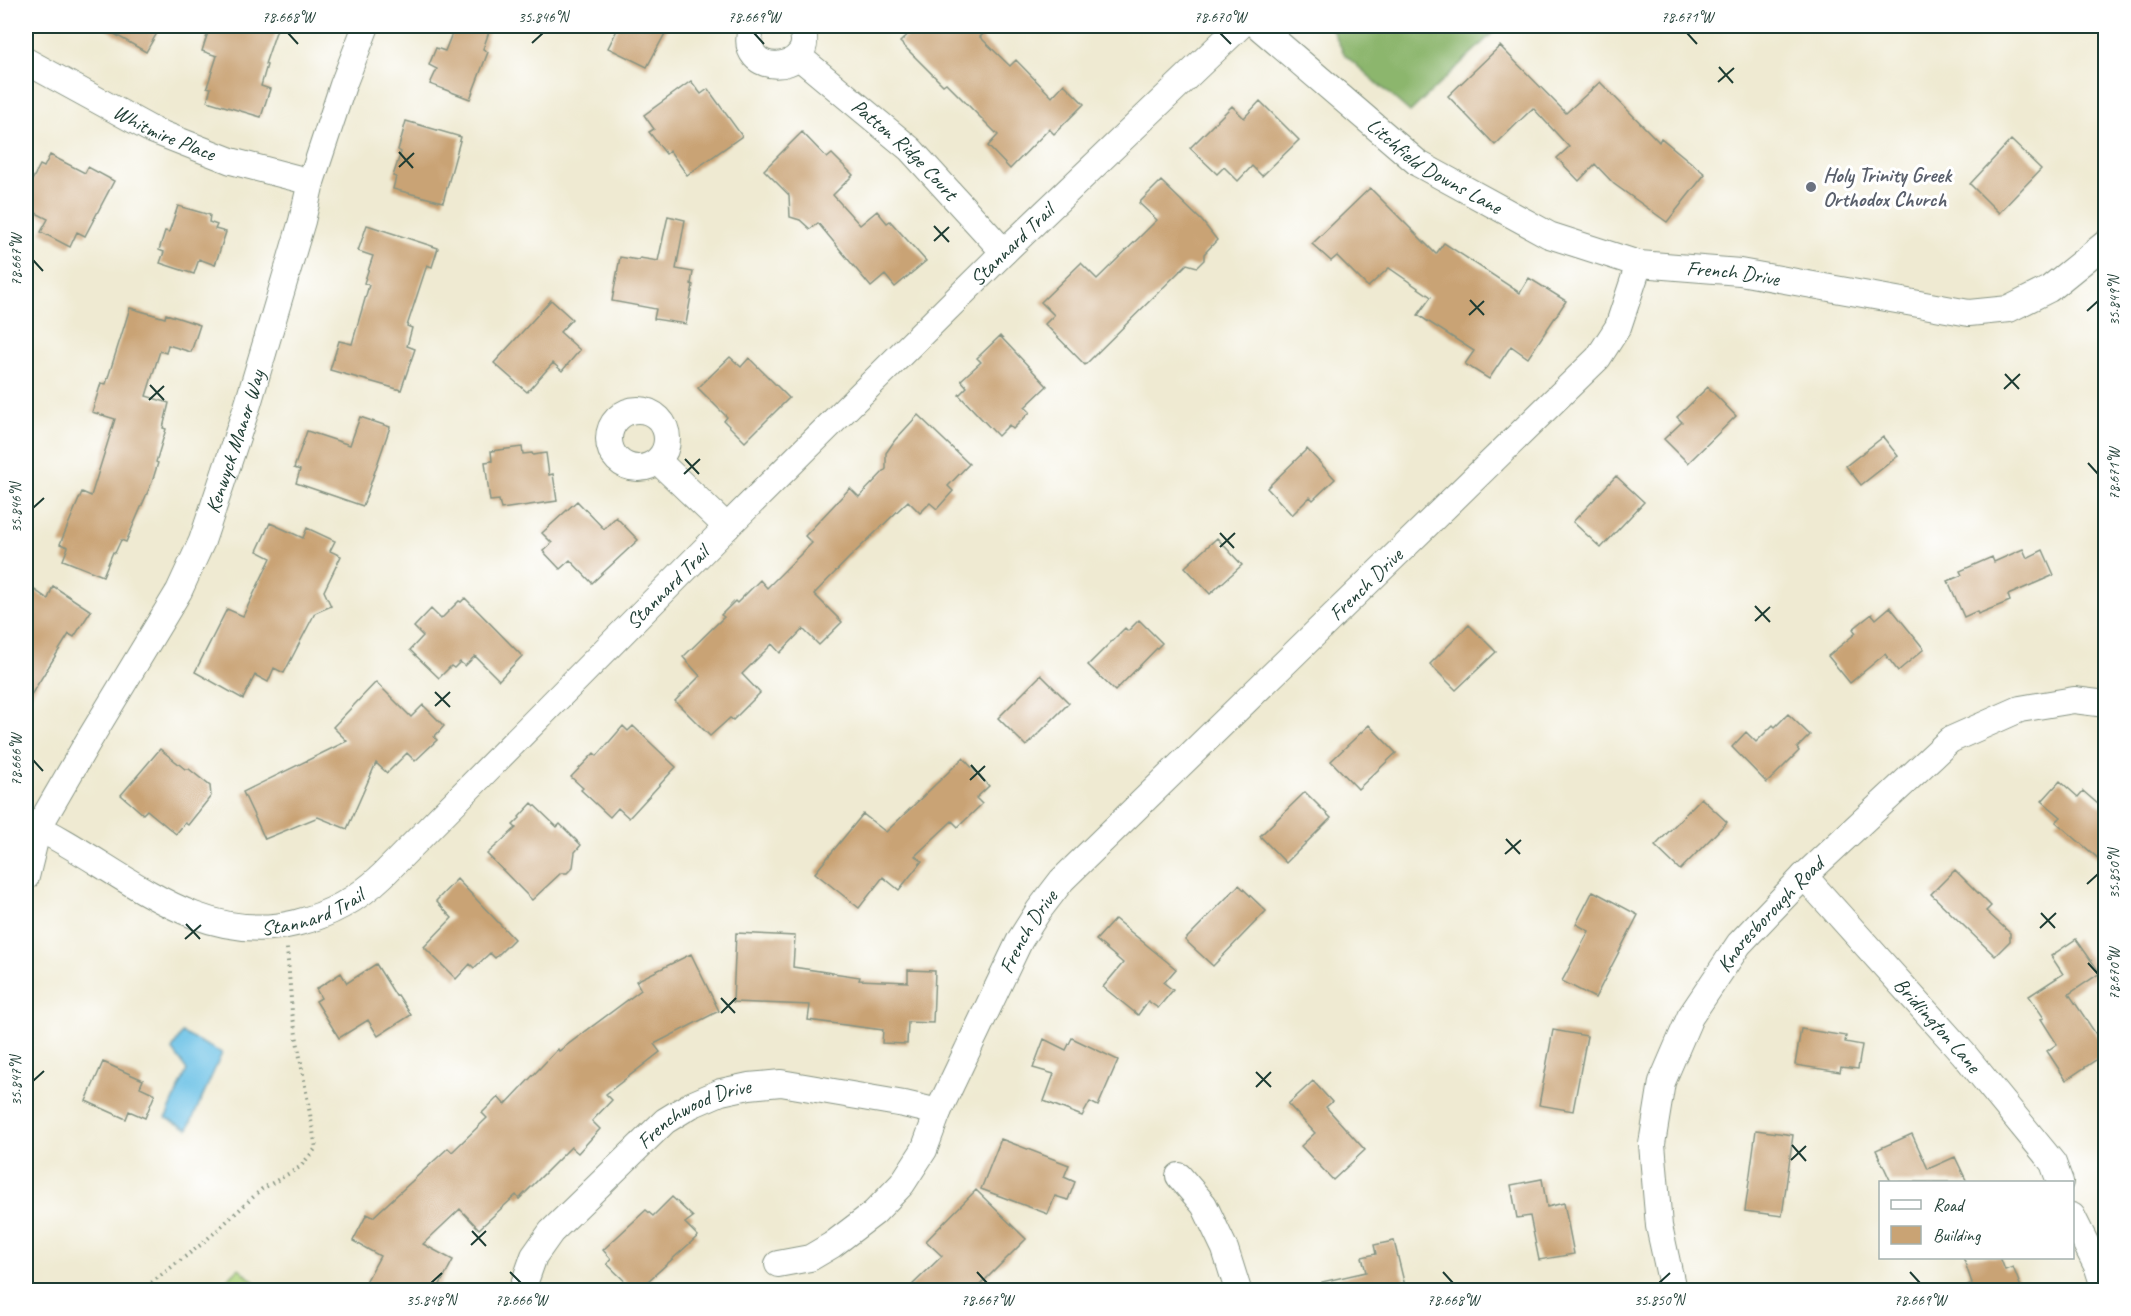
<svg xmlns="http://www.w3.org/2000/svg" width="2131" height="1316" viewBox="0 0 2131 1316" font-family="Caveat,sans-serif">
<rect width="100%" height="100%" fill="#fff"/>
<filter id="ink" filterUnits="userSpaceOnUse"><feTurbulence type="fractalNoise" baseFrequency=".0167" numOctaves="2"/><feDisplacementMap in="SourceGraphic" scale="12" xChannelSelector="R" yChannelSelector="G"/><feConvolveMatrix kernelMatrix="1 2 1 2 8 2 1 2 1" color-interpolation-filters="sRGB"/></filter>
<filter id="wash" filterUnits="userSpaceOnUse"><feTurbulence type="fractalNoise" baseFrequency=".008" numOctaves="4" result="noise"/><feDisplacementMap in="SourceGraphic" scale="24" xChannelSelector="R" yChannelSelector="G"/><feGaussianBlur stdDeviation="1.35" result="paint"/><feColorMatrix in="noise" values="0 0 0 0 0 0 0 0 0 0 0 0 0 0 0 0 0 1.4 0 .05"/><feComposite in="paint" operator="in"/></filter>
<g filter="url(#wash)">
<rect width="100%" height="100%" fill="#efead2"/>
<path fill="#b0d57e" stroke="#688959" stroke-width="1.5" d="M239,1268L263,1290H216Z"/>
<path fill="#8cb66d" stroke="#567a50" stroke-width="1.5" d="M1330,26H1500L1410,112L1345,55Z"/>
<path fill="#68c0e5" stroke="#447e8c" stroke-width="1.5" d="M182,1033L222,1053L188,1129L166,1118L187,1070L172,1049Z"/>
<g id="blocks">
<path fill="#c9a374" d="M100,26H161L146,52Z
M210,26H278L265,64L267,65L261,86L270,89L261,117L207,101L211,88L207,87L217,56L202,51Z
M455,26H491L483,49L488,52L470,99L430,84L437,69L429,65L436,48L445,51Z
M619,26H669L647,67L608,48Z
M917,26H991L980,37L1010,66L1016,60L1052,97L1064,84L1084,104L1054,134L1049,129L1010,169L988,146L998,135L946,83L943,85L900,42Z
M1500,46L1566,113L1600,82L1659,142L1661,138L1705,174L1667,222L1614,184L1595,164L1579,181L1557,158L1569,147L1533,108L1495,145L1448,96Z
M691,81L701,94L708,89L742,136L687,175L670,151L666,154L649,132L654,129L644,115Z
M1260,101L1299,140L1262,176L1252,166L1238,181L1224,167L1217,174L1190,148L1232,106L1244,118Z
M406,121L461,137L443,202L393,189L396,177L393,176L401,152L398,150Z
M802,132L827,158L832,154L853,175L833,195L860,225L877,211L887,223L890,221L926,261L895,287L885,275L871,287L818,223L810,229L800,220L790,217L789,195L764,170Z
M2011,140L2041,169L1999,213L1970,184Z
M50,155L85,173L88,167L114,181L85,236L77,232L70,247L41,232L48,219L26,208V192L40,165L44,167Z
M1161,181L1202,221L1217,240L1204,254V260L1197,267L1187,264L1085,365L1045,324L1054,315L1041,302L1081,263L1097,279L1157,220L1139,203Z
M1370,188L1436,254L1444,243L1520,293L1529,278L1566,301L1528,358L1511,346L1489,379L1465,364L1474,351L1418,315L1431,297L1389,268L1368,287L1337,256L1331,261L1312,244Z
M178,206L210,215L209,222L217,225L215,229L226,232L215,265L199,259L194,274L160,263L164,252L159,250L165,231L169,232Z
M668,216L685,220L676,269L693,272L691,284L693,285L686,324L654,319L656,309L612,301L620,257L638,260L640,258L658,261Z
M367,225L438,248L432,267L427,265L407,326L412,328L407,346L415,349L401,390L330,370L339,341L352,344L369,285L364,283L373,256L358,251Z
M551,300L572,319L560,332L580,350L562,371L553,363L527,392L494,363Z
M130,308L165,318L166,314L200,325L191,352L168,345L166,353L160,351L146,396L169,403L163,428L166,429L156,462L158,463L152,482L126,542L121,540L115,553L113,552L103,576L63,560L68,547L60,544L82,492L91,496L115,419L92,412L101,383L106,384Z
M1000,336L1047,386L1025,407L1030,412L1013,429L1009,425L998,436L959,395L967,387L961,380L981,362L977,358Z
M730,357L741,367L749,358L789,398L745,442L724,421L727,417L698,388Z
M1708,387L1736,416L1688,463L1664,439L1682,422L1677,417Z
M918,415L969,464L948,486L953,491L937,509L930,503L920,513L908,501L849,558L814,594L842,622L819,645L803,629L780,653L772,644L742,674L760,693L733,720L730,718L710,736L675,701L700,676L683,657L724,617L721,615L735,601L737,603L760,580L767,588L812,543L805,536L850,488L859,497L886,469V453L895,440Z
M360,417L390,427L363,506L296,483L300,470L294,468L307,431L350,445Z
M1883,437L1898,456L1861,485L1846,466Z
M522,447L523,454L532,453L533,455L546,453L549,475L553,474L557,501L501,509L499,500L490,501L485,462L492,461L491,451Z
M1307,449L1335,479L1313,500L1310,497L1292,515L1267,488Z
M1616,476L1644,502L1601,548L1573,522Z
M577,501L604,529L616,517L638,540L592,583L570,560L560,569L543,551L552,543L542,533Z
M270,523L303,538L307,528L335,541L330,551L341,556L324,591L331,606L315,613L284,673L274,668L268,682L255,675L243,699L195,672L227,609L243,616L271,558L257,551Z
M1217,538L1242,565L1210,594L1185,567Z
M2023,549L2027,558L2043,550L2054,575L2008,595L2010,601L1978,614L1977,611L1964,617L1948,581L1962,575L1960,571L1992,557L1994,562Z
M26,584L48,599L53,586L91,611L74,637L69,634L26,703Z
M465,598L522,656L499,680L475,656L465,666L460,662L454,668L451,666L439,678L410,650L423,636L414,627L431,609L441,619L459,601L461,602Z
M1890,607L1924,649L1898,671L1885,654L1850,683L1828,656L1856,633L1853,629L1872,614L1876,619Z
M1139,620L1162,643L1115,691L1088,665L1125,628L1128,631Z
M1469,625L1496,652L1456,690L1430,664Z
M1041,675L1069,703L1026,746L998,718Z
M376,682L411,717L423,705L444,726L434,737L437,740L415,761L407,753L387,773L376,763L347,829L318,817L265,839L243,792L347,741L333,727Z
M1788,714L1810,735L1797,748L1799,751L1767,783L1732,747L1746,732L1756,742L1773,725L1775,727Z
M1369,725L1396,753L1358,789L1331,761Z
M623,726L628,731L633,726L676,767L629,818L618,808L610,817L581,790L583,788L571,777L594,753L597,756Z
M160,749L185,769H189L210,786L211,796L188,825L185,823L176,834L147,810L143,814L121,795Z
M963,758L989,786L976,798L982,804L958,827L952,821L915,856L922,861L899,890L883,877L859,908L815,873L863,814L886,832Z
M2060,781L2078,797L2083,791L2106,811V865L2056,822L2061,817L2042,801Z
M1305,792L1331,818L1286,863L1260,836Z
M1701,798L1727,822L1680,870L1655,846Z
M532,803L557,827L560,824L581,845L575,852L573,867L567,873H561L532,900L487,854L516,828L513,825L520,818L519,817Z
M1955,870L1991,906L1986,911L2010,933V941L1995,956L1931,894Z
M457,879L514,939L495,958L490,953L474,968L470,964L456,979L424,947L452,918L436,901Z
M1239,885L1266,911L1213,966L1185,940Z
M1593,891L1638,915L1595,998L1562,981L1589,931L1576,924Z
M1115,919L1176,969L1164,983L1173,990L1158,1008L1148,1001L1138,1015L1103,987L1123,963L1096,940Z
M736,933L795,936L793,967L860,977L859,980L908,982V970L935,971L933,1023L908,1022L907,1044L882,1043L883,1030L808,1020L810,1005L733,1002Z
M2076,939L2100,973L2069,994L2106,1049V1053L2066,1080L2047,1051L2057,1044L2041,1019L2044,1018L2029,996L2063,974L2051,956Z
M691,954L719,1011L654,1044L660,1052L606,1094L612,1100L592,1121L600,1129L578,1153L571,1147L519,1199L516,1195L479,1229L460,1209L423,1244L453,1260L437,1290H383L366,1282L380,1256L353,1241L367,1214L373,1217L448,1148L452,1152L487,1118L482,1113L498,1097L505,1105L558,1049L559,1051L641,990L636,981Z
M376,964L396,996L398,995L411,1015L378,1036L368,1020L339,1038L316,1001L321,998L316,989L341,973L347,983Z
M1801,1029L1846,1036L1845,1042L1862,1045L1858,1069L1841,1067L1840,1072L1795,1065Z
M1553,1030L1587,1036L1573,1111L1539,1105Z
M1072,1038L1118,1060L1098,1106L1090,1102L1082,1116L1044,1101L1054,1074L1033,1068L1044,1039L1066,1050Z
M103,1062L143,1080L140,1087L155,1094L145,1118L129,1111L126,1119L86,1101Z
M1313,1081L1332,1102L1326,1107L1365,1150L1333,1180L1301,1146L1315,1133L1288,1104Z
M1756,1130L1793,1135L1782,1216L1745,1211Z
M1912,1134L1928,1169L1955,1157L1967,1182H1891L1876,1150Z
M1001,1139L1069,1165L1064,1177L1075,1182L1068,1200L1055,1196L1048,1214L981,1189Z
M1542,1179L1547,1207L1564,1203L1574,1254L1539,1260L1530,1216L1517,1218L1511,1185Z
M976,1190L1026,1239L975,1290H907L942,1256L926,1241Z
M672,1197L693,1217L685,1223L698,1236L638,1290H634L607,1264L611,1259L603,1250L646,1210L653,1216Z
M1394,1241L1406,1290H1323L1322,1282L1366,1272L1362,1257L1376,1254L1374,1245Z
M1963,1257H2000L2005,1270L2013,1267L2022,1290H1956L1972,1283Z"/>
</g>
</g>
<g filter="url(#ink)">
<use href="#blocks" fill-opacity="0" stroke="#879483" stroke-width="1.5"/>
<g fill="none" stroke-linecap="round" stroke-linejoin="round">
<g stroke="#879483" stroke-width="28">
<g id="street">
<path d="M752,26C733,82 824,73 800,26"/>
<path id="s1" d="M1258,26L1419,164L1549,235L1639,264L1740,272L1969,313L2009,309L2049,289L2106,243"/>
<path id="s2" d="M798,56L910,149L1004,252"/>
<path id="s3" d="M26,61L152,130L231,161L311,182"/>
<circle cx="638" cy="439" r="29"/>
<path d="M658,461L727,527"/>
<path id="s4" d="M26,822C114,861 192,949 296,923C330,915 358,899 383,875L723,531L1004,252L1240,26"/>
<path id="s5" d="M1804,876L1963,1053L2053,1163L2060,1182"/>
<path id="s6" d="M26,877L38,828L86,745L179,591L202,541L248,404L302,221L311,182L343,85L366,26"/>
<path d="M1179,1176L1204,1205L1225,1249L1238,1290"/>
<path d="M2072,1216L2098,1268L2105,1290"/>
<path id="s7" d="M778,1264L810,1258L832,1245L874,1213L902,1184L924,1150L938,1112L1020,940L1039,910L1062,880L1598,358L1618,327L1639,264"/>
<path id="s8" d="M522,1290L534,1256L551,1232L665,1121L691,1105L721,1092L749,1086L781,1083L904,1104L938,1112"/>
<path id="s9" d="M1673,1290L1659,1226L1652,1144L1662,1082L1690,1017L1739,944L1804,876L1950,740L2020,709L2074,700L2106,704"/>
</g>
</g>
<path stroke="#879483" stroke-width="4" stroke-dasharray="1.5 4.5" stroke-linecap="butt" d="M142,1290L203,1243L262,1189L300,1167L316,1148L292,1012L287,948"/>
<use href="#street" stroke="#fff" stroke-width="26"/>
</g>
</g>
<path fill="none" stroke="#1f3d34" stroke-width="2" d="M288,33L298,44M754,33L764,44M1220,33L1231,44M1687,33L1697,44M532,43L543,33M1719,67L1733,83M1718,82L1734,68M399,152L413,168M399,167L414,153M934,226L949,242M934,241L949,227M33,260L43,271M1470,300L1484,315M2087,311L2098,301M1469,315L1484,301M2005,374L2019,389M150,385L164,400M2004,389L2020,374M149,400L164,386M685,459L699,474M2088,463L2098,474M684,474L700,459M33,508L44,498M1220,533L1234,548M1220,547L1235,533M1755,606L1770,622M1755,621L1770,607M435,692L450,707M435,706L450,692M33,760L43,771M971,765L985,781M970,780L985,766M1506,839L1520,854M1505,854L1521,840M2087,884L2098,874M2041,913L2055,928M186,924L200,939M2040,928L2056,913M185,939L201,925M2088,963L2098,974M721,998L735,1013M721,1013L736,998M1256,1072L1271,1087M33,1081L44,1071M1256,1087L1271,1072M1792,1145L1806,1161M1791,1160L1806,1146M472,1231L486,1246M471,1245L486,1231M510,1272L521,1283M977,1272L987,1283M1443,1272L1453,1283M1910,1272L1920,1283M431,1283L442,1273M1659,1283L1670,1273"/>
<circle fill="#6b7280" stroke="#fff" stroke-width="2" cx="1811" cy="187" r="6"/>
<g text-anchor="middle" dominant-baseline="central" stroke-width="6" stroke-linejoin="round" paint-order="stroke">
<g font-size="21" fill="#1f3d34" stroke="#fff">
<text stroke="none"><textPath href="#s3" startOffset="156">Whitmire Place</textPath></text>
<text stroke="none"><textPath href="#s2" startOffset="142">Patton Ridge Court</textPath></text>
<text stroke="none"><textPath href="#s1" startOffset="226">Litchfield Downs Lane</textPath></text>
<text stroke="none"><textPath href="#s4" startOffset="1287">Stannard Trail</textPath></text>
<text stroke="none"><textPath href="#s1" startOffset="549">French Drive</textPath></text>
<text stroke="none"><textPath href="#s6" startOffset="486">Kenwyck Manor Way</textPath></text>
<text stroke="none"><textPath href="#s7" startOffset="920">French Drive</textPath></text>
<text stroke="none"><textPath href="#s4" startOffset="801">Stannard Trail</textPath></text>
<text stroke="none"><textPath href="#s4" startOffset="315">Stannard Trail</textPath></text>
<text stroke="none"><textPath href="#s9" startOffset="412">Knaresborough Road</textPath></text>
<text stroke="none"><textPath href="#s7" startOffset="434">French Drive</textPath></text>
<text stroke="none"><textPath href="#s5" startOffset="200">Bridlington Lane</textPath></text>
<text stroke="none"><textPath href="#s8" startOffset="254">Frenchwood Drive</textPath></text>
</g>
<g font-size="21" font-weight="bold" fill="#5b616d" stroke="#fff" text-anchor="start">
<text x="1823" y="175">Holy Trinity Greek<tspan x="1823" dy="24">Orthodox Church</tspan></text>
</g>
</g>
<rect width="2131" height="1316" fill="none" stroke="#fff" stroke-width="66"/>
<rect x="1879" y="1181" width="195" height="78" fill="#ffffff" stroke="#a5b1ae" stroke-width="1.5"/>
<rect x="1891" y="1200" width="30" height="9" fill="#ffffff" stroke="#a5b1ae" stroke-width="1.5"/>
<text x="1933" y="1211" font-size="18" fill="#1f3d34">Road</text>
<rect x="1891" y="1226" width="30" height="18" fill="#c9a374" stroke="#a5b1ae" stroke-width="1.5"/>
<text x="1933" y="1241" font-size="18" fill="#1f3d34">Building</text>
<rect x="33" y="33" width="2065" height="1250" fill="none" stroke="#1f3d34" stroke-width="2"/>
<g font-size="15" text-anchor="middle" fill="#1f3d34">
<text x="288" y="22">78.668°W</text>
<text x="543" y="22">35.846°N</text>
<text x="754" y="22">78.669°W</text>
<text x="1220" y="22">78.670°W</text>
<text x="1687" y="22">78.671°W</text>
<text transform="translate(16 260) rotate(-90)" y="5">78.667°W</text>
<text transform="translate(2114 301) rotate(-90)" y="5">35.849°N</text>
<text transform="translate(2114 474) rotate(-90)" y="5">78.671°W</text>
<text transform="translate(16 508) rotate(-90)" y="5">35.846°N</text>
<text transform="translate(16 760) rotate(-90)" y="5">78.666°W</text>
<text transform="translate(2114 874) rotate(-90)" y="5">35.850°N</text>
<text transform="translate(2114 974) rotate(-90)" y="5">78.670°W</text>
<text transform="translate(16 1081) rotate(-90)" y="5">35.847°N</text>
<text x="431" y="1305">35.848°N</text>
<text x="521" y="1305">78.666°W</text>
<text x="987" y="1305">78.667°W</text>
<text x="1453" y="1305">78.668°W</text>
<text x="1659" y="1305">35.850°N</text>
<text x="1920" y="1305">78.669°W</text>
</g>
</svg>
